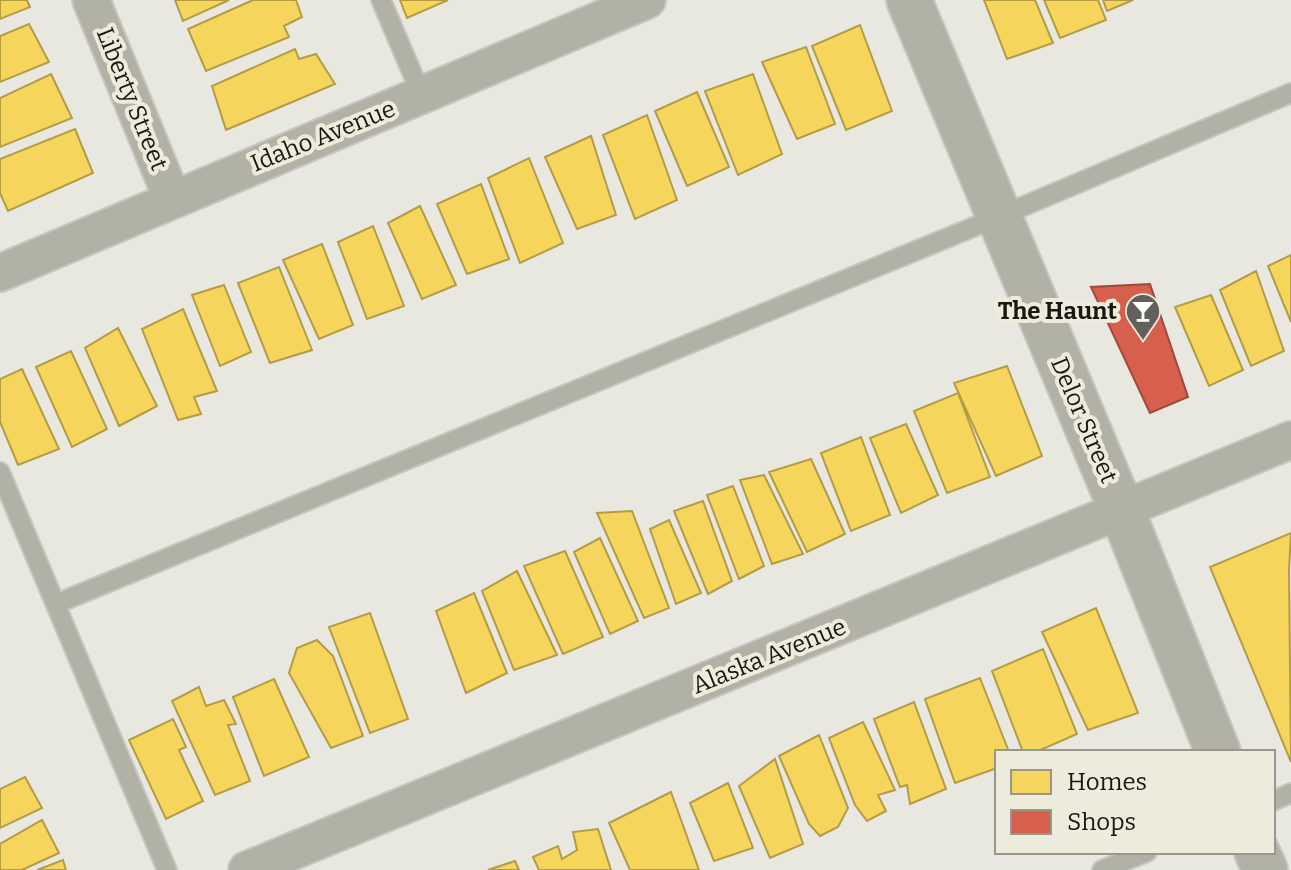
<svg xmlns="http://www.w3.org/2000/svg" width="1291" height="870" viewBox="0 0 1291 870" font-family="Bitter,serif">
<rect width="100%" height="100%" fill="#e9e8e0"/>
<path fill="#f6d55c" stroke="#b39c46" stroke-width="2" d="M0,0H27L30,7L0,19Z
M175,0H229L183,21Z
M253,0H296L302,17L284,26L289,37L206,71L188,29Z
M400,0H448L407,18Z
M984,0H1035L1053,43L1007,59Z
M1044,0H1098L1106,20L1060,38Z
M1103,0H1133L1107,11Z
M29,24L49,62L0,82V36Z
M860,25L892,111L846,130L812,46Z
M806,47L835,124L797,139L762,62Z
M295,49L299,59L316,54L335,84L226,130L212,86Z
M51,74L72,118L0,147V98Z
M753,74L782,154L738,175L705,91Z
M697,92L729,167L687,186L655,111Z
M647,115L677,200L635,219L603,135Z
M75,129L93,173L8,211L0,193V159Z
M591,136L616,215L577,229L545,157Z
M529,158L563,243L520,263L488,178Z
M481,184L509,259L467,274L437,204Z
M420,206L456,285L422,299L388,223Z
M373,226L404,306L367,319L338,242Z
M322,244L353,325L319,339L283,260Z
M1291,255V322L1268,266Z
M279,267L312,350L270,363L238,283Z
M1256,271L1284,351L1251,366L1220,290Z
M224,285L251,352L220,366L192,295Z
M1211,295L1243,370L1209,386L1175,307Z
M183,309L217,391L194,397L201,414L178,420L142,329Z
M118,328L157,406L119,426L85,348Z
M71,351L107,429L72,447L36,367Z
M1007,366L1042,456L996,476L954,383Z
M22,369L59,449L18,465L0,422V379Z
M958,393L990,477L947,493L914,411Z
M906,424L938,495L901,513L870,438Z
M861,437L890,515L851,531L821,453Z
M811,459L845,534L807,552L769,472Z
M764,475L803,554L772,564L740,480Z
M733,486L764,566L739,579L707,495Z
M703,501L732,581L708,594L674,511Z
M632,511L669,608L644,618L597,513Z
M669,520L701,593L676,604L650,529Z
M1291,533L1289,570L1291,762L1210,567Z
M600,538L638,621L610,634L574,552Z
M565,551L603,637L563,654L524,566Z
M517,571L557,655L514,670L482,591Z
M474,593L507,673L466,693L436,611Z
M1096,608L1138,713L1088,730L1042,632Z
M370,613L408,719L370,733L329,627Z
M317,640L333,656L363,736L331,748L289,673L297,648Z
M1043,649L1077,734L1036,752H1023L992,671Z
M980,678L1009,752H997V768L955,783L925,699Z
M274,679L309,757L264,776L233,697Z
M199,687L206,706L224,700L236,724L228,725L250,781L215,795L172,701Z
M914,702L946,789L910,804L907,785L900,787L874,719Z
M173,719L186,747L179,750L203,801L166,819L129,740Z
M863,722L895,790L878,795L886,811L867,821L855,805L829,738Z
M819,735L848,808L838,827L820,836L809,824L779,756Z
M775,759L803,844L770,858L739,786Z
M25,777L42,808L0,828V789Z
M728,783L753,848L714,861L690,803Z
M671,792L699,870H630L609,823Z
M42,820L59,853L22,870H0V844Z
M598,829L611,870H539L533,857L558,846L562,859L577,850L573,832Z
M63,860L66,870H37Z
M515,861L519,870H488Z"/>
<path fill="#d6604d" stroke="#9d4a3b" stroke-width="2" d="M1150,284L1188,397L1150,413L1091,287Z"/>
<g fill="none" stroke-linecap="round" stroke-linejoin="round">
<g stroke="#c7c6c0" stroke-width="22">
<path id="service" d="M381,0L422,96
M0,472L167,870
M58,603L998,217L1291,93
M1273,801L1291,793
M1102,870L1147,852"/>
</g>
<g stroke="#c7c6c0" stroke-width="40">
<path id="minor" d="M91,0L172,198
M0,273L647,0
M247,870L1291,440"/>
</g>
<g stroke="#c7c6c0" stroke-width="48">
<path id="tertiary" d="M909,0L1122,511L1218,752
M1257,852L1265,870"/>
</g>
<use href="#service" stroke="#b2b1a5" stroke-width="18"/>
<use href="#minor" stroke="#b2b1a5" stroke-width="36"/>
<use href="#tertiary" stroke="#b2b1a5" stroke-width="44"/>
</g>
<defs>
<g id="bar-pin" transform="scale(1.8)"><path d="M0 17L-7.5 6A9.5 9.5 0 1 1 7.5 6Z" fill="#61605a" stroke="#edecdc"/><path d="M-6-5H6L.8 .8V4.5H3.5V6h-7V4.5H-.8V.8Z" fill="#fff"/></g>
</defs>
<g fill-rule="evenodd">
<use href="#bar-pin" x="1143" y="311"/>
</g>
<g text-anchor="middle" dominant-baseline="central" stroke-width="8" stroke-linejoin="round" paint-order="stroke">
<g font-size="24" fill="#181712" stroke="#edecdc">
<text transform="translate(132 99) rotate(68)">Liberty Street</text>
<text transform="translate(323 136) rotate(-22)">Idaho Avenue</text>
<text transform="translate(1084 420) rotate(67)">Delor Street</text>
<text transform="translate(769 656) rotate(-22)">Alaska Avenue</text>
</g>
<g font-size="24" font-weight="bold" fill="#181712" stroke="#edecdc" text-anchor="end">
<text x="1117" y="311">The Haunt</text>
</g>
</g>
<rect x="995" y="750" width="280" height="104" fill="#edecdc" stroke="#98978b" stroke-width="2"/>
<rect x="1011" y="770" width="40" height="24" fill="#f6d55c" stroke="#98978b" stroke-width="2"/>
<text x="1067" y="790" font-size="24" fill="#181712">Homes</text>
<rect x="1011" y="810" width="40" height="24" fill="#d6604d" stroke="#98978b" stroke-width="2"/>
<text x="1067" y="830" font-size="24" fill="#181712">Shops</text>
</svg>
